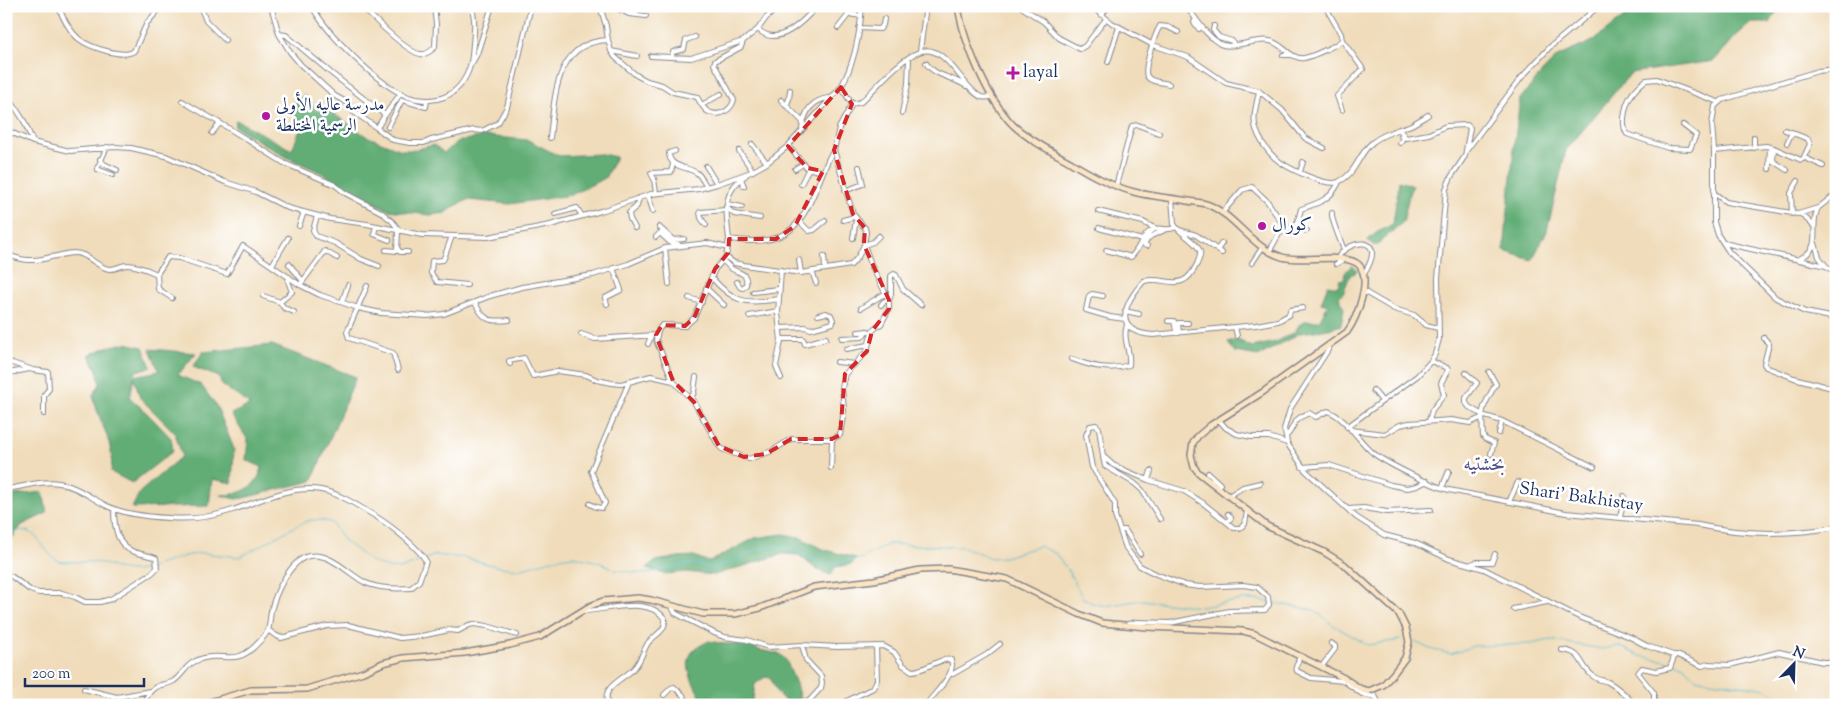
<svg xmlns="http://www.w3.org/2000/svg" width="1842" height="711" viewBox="0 0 1842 711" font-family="'Sorts Mill Goudy',Amiri,serif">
<rect width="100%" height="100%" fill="#fff"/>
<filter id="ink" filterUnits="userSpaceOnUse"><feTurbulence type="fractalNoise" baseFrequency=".02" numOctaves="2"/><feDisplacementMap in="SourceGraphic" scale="10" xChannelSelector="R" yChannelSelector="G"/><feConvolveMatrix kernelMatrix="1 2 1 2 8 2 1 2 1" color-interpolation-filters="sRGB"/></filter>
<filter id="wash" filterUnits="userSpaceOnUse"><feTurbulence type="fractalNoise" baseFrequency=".0096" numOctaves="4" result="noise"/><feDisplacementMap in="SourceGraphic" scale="20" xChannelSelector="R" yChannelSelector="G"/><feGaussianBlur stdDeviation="1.12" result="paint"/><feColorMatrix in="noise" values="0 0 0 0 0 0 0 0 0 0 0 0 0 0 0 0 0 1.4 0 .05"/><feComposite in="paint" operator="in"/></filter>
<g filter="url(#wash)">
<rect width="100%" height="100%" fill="#f0dcba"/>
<path fill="#62ad76" stroke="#3e6e6a" d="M1704,6H1780L1770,23H1751L1736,36L1714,61L1631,73L1566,150L1547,231L1532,260L1504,251L1514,147L1520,99L1544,70L1557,57L1593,41L1632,11H1669Z
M304,95L317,111L331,112L366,136L401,150H413L434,145L444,153L457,142L484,136L528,140L559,156L602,154L616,157L605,178L571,195L510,204L468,200L455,206L446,213L430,215L388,210L316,170L286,157L234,126L236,120L292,150L301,127L292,108Z
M1399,181L1413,186L1410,191L1403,222L1375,246L1367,241L1376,233L1393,224Z
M1352,265L1357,270L1355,273L1350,275L1343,293L1339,297L1344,308L1341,325L1329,329L1300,333L1259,356L1235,352L1228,343L1238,340L1252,347L1276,342L1295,332L1299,325L1306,321H1319L1328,305L1321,303L1328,285L1338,287L1339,280L1344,279L1345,273Z
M126,343L143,347L151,367L136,371L135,376L159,371L150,349L196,353L178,375L201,385L217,407L234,449L232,483L212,479L209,506L132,508L140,492L182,456L175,433L140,398L134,377L130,398L146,412L171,438L173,451L132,483L111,472C112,465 112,458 111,452C108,432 97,416 93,395L100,384L97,370L89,355L107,347Z
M272,345L356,377L312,481L243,498L236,499L221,495C241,495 258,487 262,467L246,460L248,440L231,414L250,405L222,385L219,377L193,367L203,352Z
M43,492L47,513L22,525L6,546V496Z
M783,534L799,537L825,550L856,558L852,564L835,567L831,575L817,570L799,555L783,554L714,575L687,572L664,574L647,568L656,561L678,557L694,556L709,562L755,538Z
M709,641L725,644H747L759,650L780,654L786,660L796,684L800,699C782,707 776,692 771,678L765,677L755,684L752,705L704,703C696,688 679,664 695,649C699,646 705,643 709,641Z"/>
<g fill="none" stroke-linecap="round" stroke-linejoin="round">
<path stroke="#51bace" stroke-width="1" d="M6,535C38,518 39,552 59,561C64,563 86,561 94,562C107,563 118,571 131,571C139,571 147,569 154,567
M158,565L185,556L201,553L240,557L296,526L310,520H322L332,523L343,540L372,562L388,568L400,569L436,555L466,558L499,567L518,569L559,558L573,556L599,562L616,570L645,574L691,563L710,568L742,558L753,551L771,546L790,548L809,558L828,564L860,559L889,544L964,547L991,558L1005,557L1039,546L1055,553L1069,572L1083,598L1092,603L1105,606L1142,600L1201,607L1242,600H1257L1314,610L1333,625L1368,645L1400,640
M1415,642L1430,649L1451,654L1474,646L1531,644L1550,640L1602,649L1619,646L1640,656L1670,662
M1674,663L1683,665L1695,678L1711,681L1754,687L1765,689L1774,694L1787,697L1823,698L1836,704"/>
</g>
</g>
<g filter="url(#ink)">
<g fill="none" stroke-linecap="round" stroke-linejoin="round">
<g stroke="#86868c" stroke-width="6">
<path id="street" d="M58,6C63,18 69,31 79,39C89,47 124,59 134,51L147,23L162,6
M200,6L206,21L225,40
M271,6L279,34L286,35L331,73L385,115L401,93
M312,6C326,33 380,87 409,97C422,102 442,101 453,92C464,84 471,69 472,55C473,40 477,21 471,6
M361,6C371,16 409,54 421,54C426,55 431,51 435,47L436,24L434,6
M613,6L629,14L646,16
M623,6L627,8L631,6
M780,6L766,18L758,29C777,49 804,21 817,6
M1091,6L1112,23L1153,45L1188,57L1226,83L1259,91L1282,110L1305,138L1324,148
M1186,6C1197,19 1205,35 1220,44C1232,50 1255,38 1270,41C1282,43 1291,60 1304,58C1311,57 1338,45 1342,40L1341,34L1325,6
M1023,8L1044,22L1059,38L1080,49L1085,46L1106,19
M1102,15L1108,6
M1196,19L1194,22L1199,29
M1214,26L1213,30L1219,37L1232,41L1234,45
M838,28L849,14L861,16
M859,28L880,29L883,25L884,19
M279,34L290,52L301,65L335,96L348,103L354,112L377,128L385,115
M608,40L611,51L615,57L636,75L647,81L662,85L673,92L697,97C700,102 703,108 707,111C718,118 731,111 734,100L714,64L715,61L741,47L743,41
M1342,40L1363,69L1337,96L1342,110
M611,51L637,56
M920,51L925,13
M1283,55H1292
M651,56L691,58L743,41L758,29
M671,57L673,52L684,49L686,40L695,37
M1108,62L1119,27
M472,63L477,54L492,6
M926,63C934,76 953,77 966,86
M1836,69L1818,71L1722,100L1715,106L1712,124L1714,151V222L1718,235L1729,252L1776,298L1805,312L1836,318
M1169,84C1163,82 1151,83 1147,76C1143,69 1155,34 1160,26L1168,27L1178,32
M841,87L852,104
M1259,91C1257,103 1252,118 1256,129C1259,139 1267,151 1275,158C1285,167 1325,187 1338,182C1357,174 1358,153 1373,142C1384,133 1398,130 1411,125C1417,122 1423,118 1428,115
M6,93L24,121L33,142
M781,100L803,122
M182,101L230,129L284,163L335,185L345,193L381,212L392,221L400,231
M852,104L861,102C878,86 898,60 919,52C945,41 962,88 981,97C984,98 988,97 992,97
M702,105L721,94
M786,106L789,99L790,90
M902,113L908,84L909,59
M1683,125L1696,135L1690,149L1668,148L1627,134C1623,128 1624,124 1624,118C1626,100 1632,91 1646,80L1657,79L1718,102
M388,127L402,100L426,107L427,100
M377,128L393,140L410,143H424L431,140L474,130L482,131L498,123L507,107L531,6
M802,129C804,113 811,100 829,98
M6,130L33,142L70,151L115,147L131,148L166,156L225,182L256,192L288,208L330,219L367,224L422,235L488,237L550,225L601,211L651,194L699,189L717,184L751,172L767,163L788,146L841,87C854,64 860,33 862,6
M212,133L220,123
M1754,137V148
M550,138C555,98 554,42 608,40L606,26L600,6
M1400,143L1403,138L1401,136
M1787,143L1792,132
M752,144L767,163
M788,146L807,168L823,172
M107,147L97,169L113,175
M1774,148L1773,161L1787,170
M675,151L669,153C669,168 687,166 697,173C701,176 704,183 707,187
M739,151L753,171
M1466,151L1521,78L1550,47L1599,6
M1714,151L1766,146L1774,148L1801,160L1803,159L1810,144L1808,139L1785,130
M1805,158L1823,166
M100,159L104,164L117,170
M706,166L717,184
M795,169L803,164
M1769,169L1770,147
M1300,172L1303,162
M746,175C721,192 726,212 729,239C800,251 805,213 829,158L834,150L839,128L852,104
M741,179L744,186
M801,184L809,168
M1116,186L1132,126L1138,125L1159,133
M845,191L863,184L859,167
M656,193L654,179L651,173L671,172L673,164
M1714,193L1726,202L1798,214L1818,208L1836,194
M648,195L653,211
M1172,199L1174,224C1180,234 1193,239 1199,249C1202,254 1199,259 1197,264C1182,296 1166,275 1144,281C1124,303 1111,332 1153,335L1256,325L1278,321L1289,315L1290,310L1303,308
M727,204L742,207
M726,207L734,214L760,218
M1098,211L1143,222L1156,229
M1222,213L1242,190L1252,187L1267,201L1287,230
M1332,213C1331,221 1341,241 1344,250
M555,214L577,208L582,216
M1792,214L1791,193L1798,181
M1801,214L1814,226
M317,216L313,230L316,236L335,243L361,259L379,266
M843,220L854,217
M799,221L809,231L814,230L825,221
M706,225L701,218L700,212L726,210
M1295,225L1307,231
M299,226L304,212
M376,226L374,234L389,240
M659,227L680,246
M635,228L630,219L629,213L637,206L639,198
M1099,228L1142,240
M1179,230L1196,235L1222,253
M452,236L444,258L443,260L432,261L431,273L437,282L467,285
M656,237L660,233L675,247
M853,238L856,220
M729,239L726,257L715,269L694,318L685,326L662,325L658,331L656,340L673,381L694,402L719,446L722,449L749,459L772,451L791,439H832L840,435L844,410L842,388L845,374L867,351L872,331L881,324L889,309V300L872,267L864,245
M674,240L684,239
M1724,243L1826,266L1836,272
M1815,243L1819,257L1826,266
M864,245L873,242L879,236
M1147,246L1144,245L1146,241L1151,236L1165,230
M665,248L669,284
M398,249L400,252H408
M386,250L397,251L398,231
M1106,250L1131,257C1140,249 1142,233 1155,229C1163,227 1168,232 1176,227
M1217,250L1222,243
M1269,252L1279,234L1297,224L1301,209C1318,203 1331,200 1339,182
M6,254C22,261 34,262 51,257C59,256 66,253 74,253C88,253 96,267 109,269C116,270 120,265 127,265C138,265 148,270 157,274
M824,256L825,268
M726,257L734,263L744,265L801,273L851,265L858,257L864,245L866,232L865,228L853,214L834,150
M1338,258C1346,240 1390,232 1364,274
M1799,259C1825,247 1808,228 1818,208
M799,260L801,273
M723,261C726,263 729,267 732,269C741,274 748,273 746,285L743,288L740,287L737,282
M1252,263L1262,248
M289,264L302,280
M1336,264L1345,259
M272,265L288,238
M781,270L778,313L781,341L776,366L781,378
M812,271L816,283
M712,278C733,302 746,305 778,299
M300,285L325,251L337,258
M367,286L347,332L349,338L393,353L398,370
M706,288L724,305
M1363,291L1394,309L1414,315L1426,325L1438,328
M753,292L778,289
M263,296L280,302L292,292L288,281L289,277
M1103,296L1092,294L1089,296L1086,310L1110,317L1125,319
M172,298L158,289L157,274L168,257L179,258L227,274L243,246L300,285L320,295L358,308L381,313L427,316L444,314L490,296L522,287L593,275L628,264L665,248L707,243L728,248
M689,298L702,302
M889,300L891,294V276L894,274L896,275L903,289L921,305
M280,302L284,308L294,312
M342,302L348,285
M475,303C484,321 490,322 509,320
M607,304L605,298L621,290L613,268
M881,305L883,302L889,299
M861,308L886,293
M1125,311L1139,314
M749,316L778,311
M1168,321H1174L1176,331
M1235,327L1237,336
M780,328L805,327L811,329L833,323V320L831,315L826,313L818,315
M858,332L868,331
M1179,333L1178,323H1188
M581,334L595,339L656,335
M842,338L862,337L867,331
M1764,338L1769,344L1764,364L1766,367L1794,378L1836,389
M781,339H803L805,344L826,338
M648,344L651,336
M1329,344L1328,350L1290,409L1284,429L1286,436C1292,432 1292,424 1298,419C1301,416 1305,415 1309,413L1316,417L1328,411C1346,418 1358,440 1373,453C1386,463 1432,486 1449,490L1566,513L1698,525C1743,535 1791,535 1836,527
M846,349L868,345
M1072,359C1090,366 1109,371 1129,365C1131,351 1122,339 1127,325
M6,361L33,370L48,372L49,389L44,395V414
M837,362L855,364
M510,364L509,361L524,358L533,376L558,371L586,375L597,380L612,383L621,384L651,376L673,381
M1489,372L1496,384C1482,408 1481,408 1483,436L1485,439L1494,443L1491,454
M9,373L30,369
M1466,373L1477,383L1466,398V403L1469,407L1481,414
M1373,390L1382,401
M691,399L694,392L696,377
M1219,420L1226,428L1237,434L1251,437H1269L1287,443
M1429,421L1432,410L1444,395L1441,383L1448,370L1447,368L1431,361
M1347,427L1417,376L1431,361L1435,354L1439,339L1438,278L1446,189L1451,177L1465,156L1470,128L1467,125L1446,126L1429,134L1406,138L1399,129
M1351,430L1385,434L1400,425L1409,423L1451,420L1470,423L1485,416L1502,421L1594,467
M1499,433L1502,421
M1286,436L1287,443L1305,470L1356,517L1384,535L1415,543L1449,559L1484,569L1579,617L1630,637L1647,646L1673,655L1674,657L1670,668L1656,671L1642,668L1638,673L1654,693V705
M1103,457L1105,466L1134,483L1142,490L1160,519
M1302,467L1329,465L1391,485L1407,488L1417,486L1427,481
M831,468L832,439
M1208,473L1220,484L1218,488
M1148,480L1151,471
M1442,488L1449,471
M6,489C24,487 41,480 59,483C76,486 91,498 107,506C126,515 149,517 169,518C191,520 212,517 233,510C260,501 291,485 321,490C341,494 358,506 375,516C390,525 418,547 426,561L419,581L411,588C397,589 380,589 366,583C348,574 331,552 309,556C290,560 275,594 271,611C270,617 270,624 268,630C266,636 258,643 254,647C235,665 225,653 204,658C185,663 186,672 174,681C169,684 161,684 156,687C149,690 146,699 142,705
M1229,496L1243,487L1260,483
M1509,502L1518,482
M590,504L596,507L602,508L605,503L591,471L629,382
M1348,509L1364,508L1387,512L1431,510
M1620,518L1624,496
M1227,522L1231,518L1228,514
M1120,530H1125L1140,554
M1471,564L1477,562H1492L1495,554
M11,576L30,590L39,593H62L75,597L85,602H100L111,599L152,573L157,568L156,558C148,555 139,554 132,551C116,545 114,524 114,509
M672,607L675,613L714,633L724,637L747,640L768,647L802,645L837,647L883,646L894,652L903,665L912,671C926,671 939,657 951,660C957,674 934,693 926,705
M1513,609L1547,602
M583,611C606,611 648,595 665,619C666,632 654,635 648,643C643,651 641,660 635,667C626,679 600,685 608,705
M1128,624L1137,622L1170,623L1229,611L1265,610L1269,605L1268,597L1257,587L1243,585L1200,587L1185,585L1156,574L1140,566L1126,548L1115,516V504L1092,467L1086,435L1090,426L1096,425L1099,428L1103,456L1113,465L1124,470L1148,480L1184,491L1203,503L1234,528H1240L1245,524L1247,511
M268,630L275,635L281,638L327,626L348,625L400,638L421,636L449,630L458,631L469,625L474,624L487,626L517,635
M1562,650C1584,652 1579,666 1593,676C1597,680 1603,680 1608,682C1619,688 1627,696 1635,705
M1673,655H1677L1702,666L1708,664L1730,665L1779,652L1823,662H1836
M1300,656L1296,667L1297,671L1311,678L1344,681L1362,694L1375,697
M1322,666L1335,649V646L1331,643
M950,673L953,674L986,655L1000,644
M84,689L117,697L150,691
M664,695L671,688L674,687L683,695L686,703L685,705
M1375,696L1380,705
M847,701L873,688L877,680L876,646
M794,705L809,701L821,688L822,683L821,676L806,660L802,645"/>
</g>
<g stroke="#86868c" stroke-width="8">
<path id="secondary" d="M199,705L251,690L307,689L363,672L383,663L403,658L465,653L510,645L540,637L590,606L603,601L638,598L651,600L703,614H735L760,608L814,587L874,580L920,570L948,569L1007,579L1079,614L1102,623L1147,627L1243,631L1255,634L1344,678L1361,689L1369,691L1383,685L1393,674L1405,658L1409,642L1406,628L1399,614L1345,565L1324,552L1267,526L1199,473L1194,467L1191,455L1193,443L1198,436L1211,425L1263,392L1347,332C1357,318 1372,279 1359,265C1347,252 1302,263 1282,257C1252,248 1237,217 1209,205C1201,202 1191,202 1183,200C1167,198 1150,196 1134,192C1111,186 1090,174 1070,162C1051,151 1029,140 1013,125C988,100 963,41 958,6"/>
</g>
<use href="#street" stroke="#fff" stroke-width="4"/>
<use href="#secondary" stroke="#fce5c4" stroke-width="5"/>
</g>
</g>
<path fill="none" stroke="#d62828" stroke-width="4" stroke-dasharray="10 6" stroke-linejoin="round" d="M841,87L852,104L834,150L853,214L865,228L864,245L889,300V309L872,331L867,351L845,374L840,435L832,439H791L766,454L744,457L719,446L694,402L673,381L656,335L662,325L685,326L694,318L715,269L728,253L729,239H776L795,226L823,171L807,168L788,146Z"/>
<g fill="#b5179e" stroke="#fff" stroke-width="2">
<path d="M1010.5 65.5h5v5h5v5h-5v5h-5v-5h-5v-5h5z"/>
<circle cx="266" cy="116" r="5"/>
<circle cx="1262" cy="226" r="5"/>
</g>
<g text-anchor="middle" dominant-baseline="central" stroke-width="5" stroke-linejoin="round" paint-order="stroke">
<g font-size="18" fill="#1b2f5e" stroke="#fff" text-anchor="start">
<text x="1023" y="73">layal</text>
<text x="276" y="106">مدرسة عاليه الأولى<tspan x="276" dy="21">الرسمية المختلطة</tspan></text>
<text x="1272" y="226">كورال</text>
</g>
<g font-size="18" fill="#1b2f5e" stroke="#fff">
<text transform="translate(1581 498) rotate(8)">Shari' Bakhistay</text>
</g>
<g font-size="20" fill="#51528a" stroke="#fff">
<text x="1484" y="465">بخشتيه</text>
</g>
</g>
<rect width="1842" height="711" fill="none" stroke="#fff" stroke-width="25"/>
<g transform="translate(1794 664) rotate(23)" stroke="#ffffff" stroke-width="4" paint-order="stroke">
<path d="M0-4L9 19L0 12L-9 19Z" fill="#1b2f5e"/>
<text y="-8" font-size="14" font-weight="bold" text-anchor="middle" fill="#1b2f5e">N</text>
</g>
<path d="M25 678v8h119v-8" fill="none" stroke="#1b2f5e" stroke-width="2.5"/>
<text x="32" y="678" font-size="15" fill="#1b2f5e" stroke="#ffffff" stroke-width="4" paint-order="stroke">200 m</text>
</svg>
